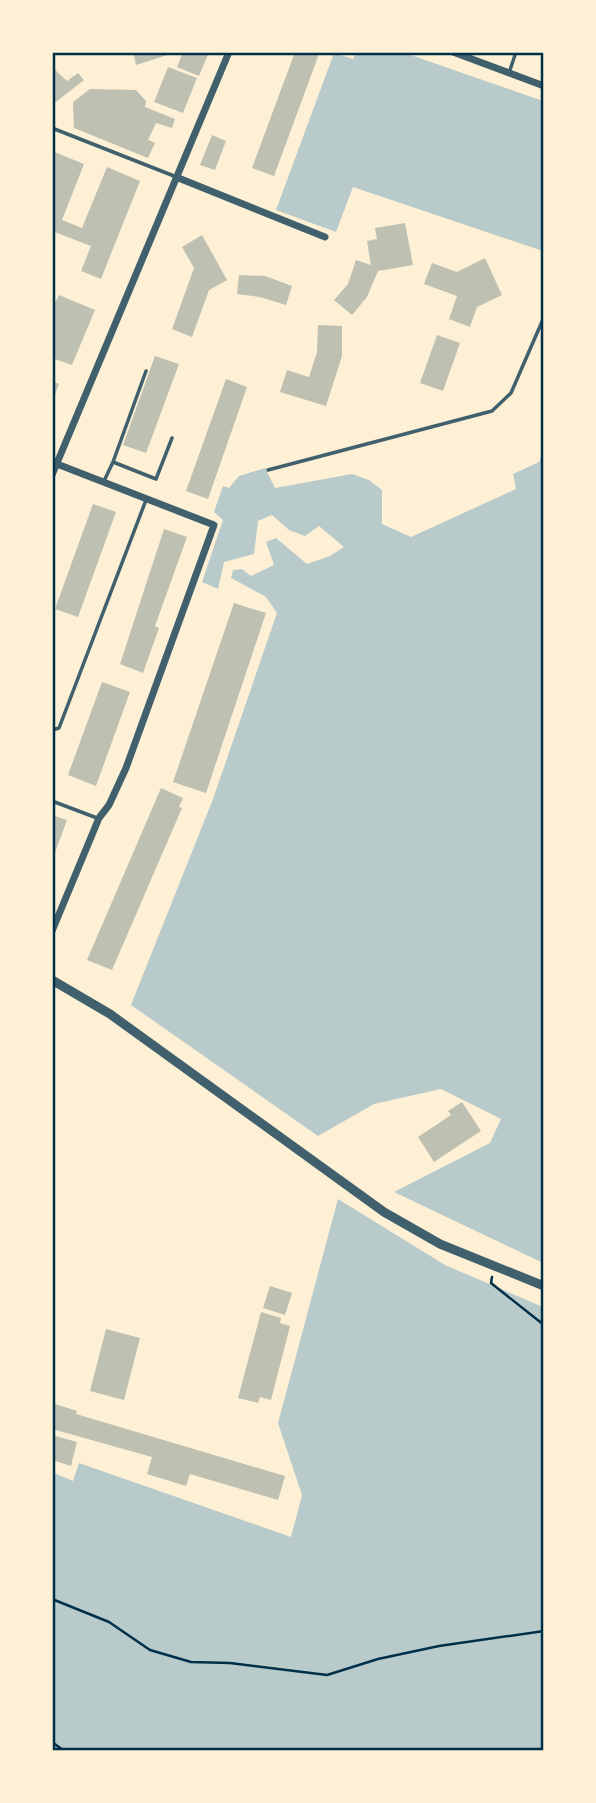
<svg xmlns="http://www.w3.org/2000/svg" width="596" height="1803" viewBox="0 0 596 1803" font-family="'Varela Round',sans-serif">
<rect width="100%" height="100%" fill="#fdf0d5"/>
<path fill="#b9caca" d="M334,53L353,59L356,53H405L543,101V251L353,187L336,232L276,210Z
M543,453V1263L394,1192L490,1143L501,1119L441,1089L374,1104L318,1136L131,1005L213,799L277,613L266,597L231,578L233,570L242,569L251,576L274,565L266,542L276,538L307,564L330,556L344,547L319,526L305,536L289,530L272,515L258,521L254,554L224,562L218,589L202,582L223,520L214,512L223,486L229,488L239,476L265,468L275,488L352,474L369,480L382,490V524L411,537L516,489L513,474L539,462Z
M338,1199L445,1265L543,1307V1750H53L52,1472L73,1481L79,1463L291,1537L302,1495L278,1423Z"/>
<path fill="#bec0b2" d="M133,52H173L174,53L136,65Z
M183,52H209L199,76L177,67Z
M295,52L319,54L274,176L252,168Z
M52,67L67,81L78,73L84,80L52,105Z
M168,67L197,78L183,113L154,102Z
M90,89L136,90L146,101L145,107L175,119L172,128L156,123L148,140L155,143L148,158L74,128L73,102Z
M212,135L226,141L215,170L200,165Z
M52,151L84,164L62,220L82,228L107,167L140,181L101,279L81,271L91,246L52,231Z
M405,223L413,265L378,271L367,297L352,315L334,300L348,284L356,260L371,265L367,241L377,239L375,228Z
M202,235L227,280L209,290L192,337L172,329L194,268L182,247Z
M485,258L502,295L477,307L470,327L449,319L457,296L424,284L432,263L457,272Z
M239,275L265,276L292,286L286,305L260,297L237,294Z
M59,295L95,310L72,365L52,358V309Z
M318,325L342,326V356L326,406L280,392L287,370L309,377L317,352Z
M437,335L460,343L443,391L420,383Z
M155,356L179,364L146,453L123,445Z
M226,379L247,387L208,499L186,491Z
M52,381L59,384L53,400H52Z
M93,504L116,512L78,617L55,609Z
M164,529L187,537L155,626L159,628L143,673L120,664Z
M234,603L266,613L206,793L173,782Z
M102,682L130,692L96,786L68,775Z
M161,788L183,798L179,807L182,808L112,970L87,960Z
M52,815L67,820L53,858H52Z
M462,1102L481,1131L434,1162L418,1137L451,1115L448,1111Z
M270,1286L292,1293L285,1315L263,1308Z
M261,1312L281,1318L280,1323L290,1326L271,1400L260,1397L258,1403L238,1398Z
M106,1329L140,1338L124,1400L90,1391Z
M52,1403L77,1411L76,1414L285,1476L278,1500L190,1474L186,1486L147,1474L152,1457L52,1429Z
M52,1435L77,1442L71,1466L52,1460Z"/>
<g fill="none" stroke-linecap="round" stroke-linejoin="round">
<path stroke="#003049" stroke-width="2.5" d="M492,1277L491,1283L544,1325
M52,1599L109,1622L150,1650L191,1662L230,1663L327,1675L378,1659L439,1646L544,1631
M52,1742L63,1750"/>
<path stroke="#3f606c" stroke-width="3.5" d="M509,73L516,52
M52,128L174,176
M113,462L146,371
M268,470L492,411L511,393L544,317
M104,481L113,462L156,479L172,438
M52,730L59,728L146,500
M52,801L97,818"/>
<path stroke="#3f606c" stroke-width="7" d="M453,52L544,86
M176,177L325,237
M52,475L229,52
M52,931L99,818L109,805L126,768L214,525L57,464"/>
<path stroke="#3f606c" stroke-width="9" d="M52,980L110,1014L384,1212L440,1244L544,1286"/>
</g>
<rect width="596" height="1803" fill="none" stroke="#fdf0d5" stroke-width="108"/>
<rect x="54" y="54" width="488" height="1695" fill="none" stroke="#003049" stroke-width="2.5"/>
</svg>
